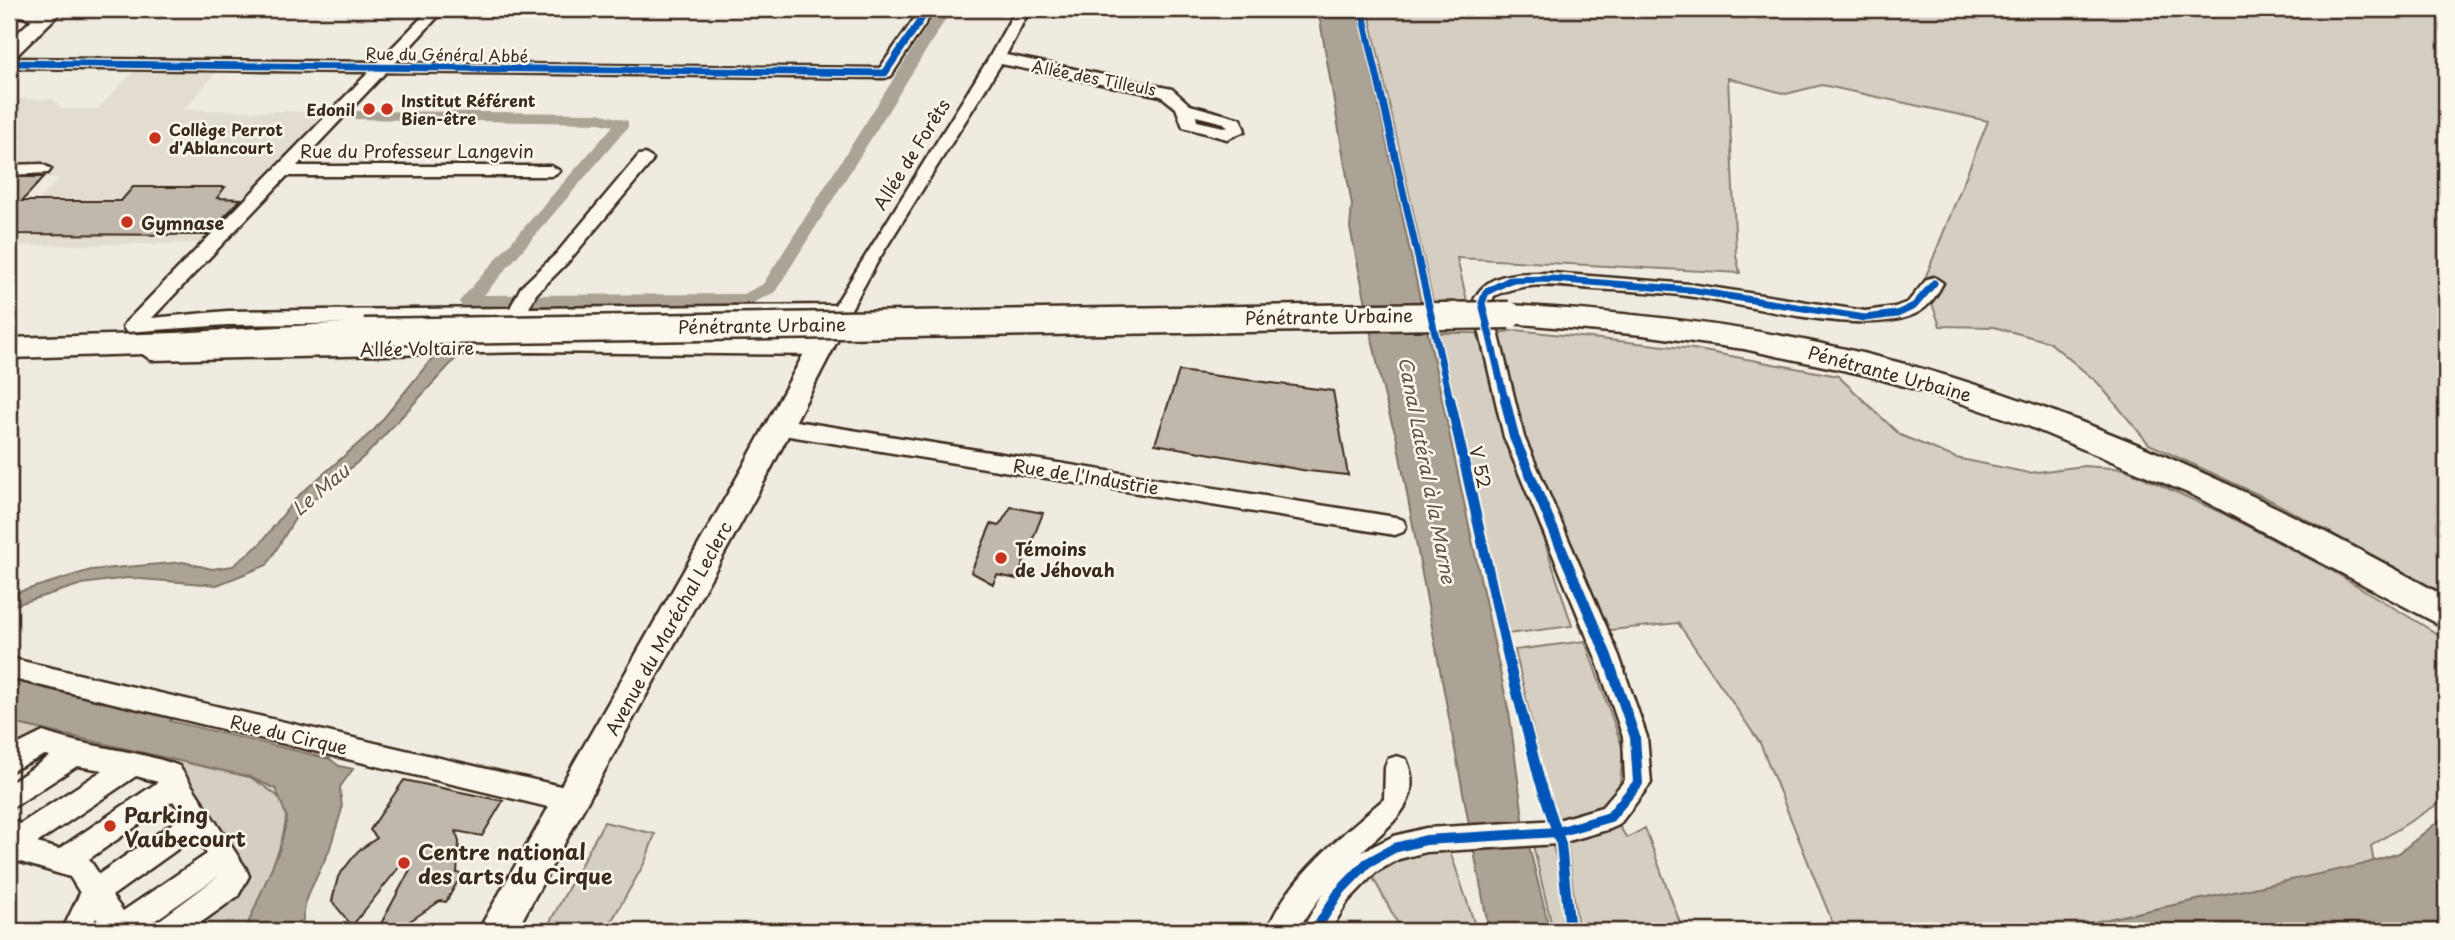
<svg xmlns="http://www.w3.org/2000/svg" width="2455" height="940" viewBox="0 0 2455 940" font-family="'Playpen Sans',sans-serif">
<rect width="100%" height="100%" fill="#f0ebe0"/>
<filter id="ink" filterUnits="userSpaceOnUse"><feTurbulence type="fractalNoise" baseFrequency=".0143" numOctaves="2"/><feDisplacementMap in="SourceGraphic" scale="14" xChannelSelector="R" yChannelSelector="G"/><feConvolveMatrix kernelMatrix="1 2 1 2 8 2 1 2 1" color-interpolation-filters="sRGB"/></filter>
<g filter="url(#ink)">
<path fill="#e2dcd1" d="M136,69L218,70L184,110L327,112L201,243L9,246V234L59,178L35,177L46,164L9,163V99H53L62,109H98Z"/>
<path fill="#d5cec3" stroke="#887c70" stroke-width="2" d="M1368,9H2446V595L2270,500L2149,444L2098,383L2049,342L1994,327L1940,326L1924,281L1988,121L1822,85L1786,94L1728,78L1736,255L1740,273L1457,258L1467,301L1433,302Z
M1516,330L1693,349L1838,376L1900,435L1956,458L2029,473L2084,466L2125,469L2224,514L2329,569L2446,639V794L2438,804L2371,846L2376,876L2089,931H1836L1760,743L1678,623L1582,633L1517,428L1492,334Z
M1431,333H1477L1572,626L1499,635Z
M1585,641L1623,749L1620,784L1604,808L1560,820L1543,773L1515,650Z
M9,722L250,777C260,784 279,794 284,804C295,830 256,904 245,931H177L247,880L190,791L77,749L9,757Z
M604,822L655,834L645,862L606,931H545Z
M1617,823L1627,838L1645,828L1683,931H1578L1567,841Z
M1552,843C1560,869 1567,904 1560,931H1553L1533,845Z
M1448,845L1477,931H1402L1371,874L1404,854Z"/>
<path fill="#aca397" stroke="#7f7367" stroke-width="2" d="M1318,9H1358L1421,303H1366L1350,228L1352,205Z
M1427,329L1510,718L1524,826L1550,931H1489L1396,435C1383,401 1379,366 1370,330Z
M459,355L367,454L299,512L267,565L217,585L127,578L82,584L9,607V595L91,570L183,562L212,569L233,566L259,545L297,497L374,430L434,356Z
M9,678L173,717L170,721L330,759L339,766L353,769L340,787L342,809L329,851L306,899L301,931H245L280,848L287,818L276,789L250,777L9,722Z
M2446,815V931C2419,931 2396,926 2369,931H2052L2361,865L2399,853Z"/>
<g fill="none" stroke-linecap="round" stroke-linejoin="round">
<path fill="#aca397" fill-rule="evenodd" d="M938,9H952L775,292L747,306L490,307L486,313H474L472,308L462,306L459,302L462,298L613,126L599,123L351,119L344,115L351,111L599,113L628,121V127L484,295L744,294L763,284Z"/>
</g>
<path fill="#c0b8ad" stroke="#3b2a1e" stroke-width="2" d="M9,177H44L22,201H121L133,187H225L217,198L241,199L207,235L9,234Z
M1179,371L1333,391L1348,475L1308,471L1155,444Z
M1011,507L1043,513L1017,579L997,575L993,584L971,572L991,524L999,526Z
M404,780L503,801L482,836L456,831L459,842L457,873L462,874L446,902L440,901L395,931H377L412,866L404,861L352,926L332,901L338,877L358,851L377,838L370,830Z"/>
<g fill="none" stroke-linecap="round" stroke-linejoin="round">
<g stroke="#3b2a1e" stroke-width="5">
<path id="street" d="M9,9H26L52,18L44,23L9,13Z
M430,9H445L395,63L880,68L921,9H935L891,76L885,78L386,72L297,166H551L560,171L551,176H287L152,318L227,311L510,308L521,287L556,254L639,155L645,154L653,159L651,163L568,262L536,294L529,308L835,305L989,58L1016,9H1030L1006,55L1172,89L1190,105L1241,119L1245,131L1227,139L1183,127L1176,108L1161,96L1001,64L879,259L841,327H827L824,322L827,318L227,325L126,332L123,327L126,322L369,72L9,68V58L378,62ZM1196,116L1224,123L1228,128L1197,121Z
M42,164L51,169L48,173L9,175V165Z
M1552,273L1690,284L1865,311L1895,307L1908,302L1927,279L1934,277L1943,283C1935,298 1927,310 1910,316C1859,335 1751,306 1694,297C1661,292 1627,291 1593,289C1558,286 1526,280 1494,296L1491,303L1524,437L1619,656L1647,737L1651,783L1619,825L1610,829L1558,844L1426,852L1399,859L1376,872L1348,901L1330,931H1301L1324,892L1296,931H1267C1287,878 1342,835 1384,799L1385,767L1388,759L1397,756L1406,759C1426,803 1388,826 1361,852L1394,836L1426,828L1558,820L1602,807L1625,780L1623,737L1595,656L1504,437L1473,303C1485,270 1522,273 1552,273Z
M530,338L819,341L829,348L819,355L530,352L151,360L141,353L151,346Z
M777,418L1395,517L1403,520L1406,526L1403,532L1395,535L777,434L770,431L767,426L770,421Z
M9,658L569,788L578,792L582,800L578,808L569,812L9,678Z
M43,732C87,748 135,749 179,766L245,867L249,876L238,896L189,931H153L157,922L220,875L140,931H104L96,918L89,931H62L80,893L70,877L14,860L9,852V818L20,824L103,770L77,766L9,810V784L50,756L45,755L9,772V749ZM136,776L158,782L59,849L37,843ZM173,801L183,816L99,874L89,859ZM196,836L207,854L123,911L112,896Z"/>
</g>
<g stroke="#3b2a1e" stroke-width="5">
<path id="secondary" d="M43,9H64L16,56L9,58V41Z
M834,313L843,316L847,322L766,478L516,931H478L743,467L821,322L825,316Z"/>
</g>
<g stroke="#3b2a1e" stroke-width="5">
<path id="primary" d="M1509,305C1629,312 1749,325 1866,354C2071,404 2262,494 2446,597V628L2195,496L2028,426L1946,398L1866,375L1744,349L1643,335L1499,322L1495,315L1499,308Z
M364,322L374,325L378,332L374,339L364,342L176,353L9,358V338L176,333Z"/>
</g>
<use href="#street" fill="#fbf7ec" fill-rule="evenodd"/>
<use href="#secondary" fill="#fbf7ec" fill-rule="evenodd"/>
<use href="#primary" fill="#fbf7ec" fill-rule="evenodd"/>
<g stroke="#3b2a1e" stroke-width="31" stroke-linecap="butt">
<path id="primary-bridge" d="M364,332L1509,315"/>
</g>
<use href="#primary-bridge" stroke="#fbf7ec" stroke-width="26"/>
<g stroke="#fbf7ec" stroke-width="10">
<path id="cycleway-far1" d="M1362,9L1450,400
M9,63L885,73L928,9
M1505,400L1482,303L1486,292L1510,280L1552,279L1690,290L1865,318L1897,314L1914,306L1934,283"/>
</g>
<g stroke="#fbf7ec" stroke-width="14">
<path id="cycleway" d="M1450,399L1510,666L1539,778L1561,844L1570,931
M1315,931L1339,892L1367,863L1394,848L1426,840L1558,832L1610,817L1638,783L1635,737L1607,656L1514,437L1505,399"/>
</g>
<use href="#cycleway-far1" stroke="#0057b8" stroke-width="7"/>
<use href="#cycleway" stroke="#0057b8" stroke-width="10"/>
</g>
</g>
<g fill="#c8321e" stroke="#fbf7ec" stroke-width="2.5">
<circle cx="369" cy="109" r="7"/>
<circle cx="387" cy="109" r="7"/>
<circle cx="155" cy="138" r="7"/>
<circle cx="127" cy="222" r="7"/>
<circle cx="1001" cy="558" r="7"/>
<circle cx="110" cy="826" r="7"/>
<circle cx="404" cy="863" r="7"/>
</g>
<g text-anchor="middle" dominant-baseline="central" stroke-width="5" stroke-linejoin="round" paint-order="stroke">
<g font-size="16" fill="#3b2a1e" stroke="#fbf7ec">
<text transform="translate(447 54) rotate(1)">Rue du Général Abbé</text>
<text transform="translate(1094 77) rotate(11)">Allée des Tilleuls</text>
</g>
<g font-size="16" font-weight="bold" fill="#3b2a1e" stroke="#fbf7ec" text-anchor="start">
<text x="401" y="100">Institut Référent<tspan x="401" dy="18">Bien-être</tspan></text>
<text x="355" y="109" text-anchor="end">Edonil</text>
<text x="169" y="129">Collège Perrot<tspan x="169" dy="18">d'Ablancourt</tspan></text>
</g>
<g font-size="18" fill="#3b2a1e" stroke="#fbf7ec">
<text x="417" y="150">Rue du Professeur Langevin</text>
<text transform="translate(911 154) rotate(-58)">Allée de Forêts</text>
<text transform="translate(1329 316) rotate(-1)">Pénétrante Urbaine</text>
<text transform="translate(762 325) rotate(-1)">Pénétrante Urbaine</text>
<text transform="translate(417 348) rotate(-1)">Allée Voltaire</text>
<text transform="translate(1890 373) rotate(15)">Pénétrante Urbaine</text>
<text transform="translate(1481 467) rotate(77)">V 52</text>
<text transform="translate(1086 476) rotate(9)">Rue de l'Industrie</text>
<text transform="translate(668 628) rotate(-61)">Avenue du Maréchal Leclerc</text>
<text transform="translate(289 734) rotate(13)">Rue du Cirque</text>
</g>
<g font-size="18" font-weight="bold" fill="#3b2a1e" stroke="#fbf7ec" text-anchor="start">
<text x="141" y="222">Gymnase</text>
<text x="1015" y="548">Témoins<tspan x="1015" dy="21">de Jéhovah</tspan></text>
</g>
<g font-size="19" font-style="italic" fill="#635448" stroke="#fbf7ec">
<text transform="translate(1428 470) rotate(79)">Canal Latéral à la Marne</text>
<text transform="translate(320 489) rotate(-40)">Le Mau</text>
</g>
<g font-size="21" font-weight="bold" fill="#3b2a1e" stroke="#fbf7ec" text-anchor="start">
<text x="124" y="814">Parking<tspan x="124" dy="24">Vaubecourt</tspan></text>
<text x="418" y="851">Centre national<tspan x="418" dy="24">des arts du Cirque</tspan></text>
</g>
</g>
<rect width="2455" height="940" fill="none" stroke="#fbf7ec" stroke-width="35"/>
<rect x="18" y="18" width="2420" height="905" fill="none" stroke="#3b2a1e" stroke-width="2.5" filter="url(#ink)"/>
</svg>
